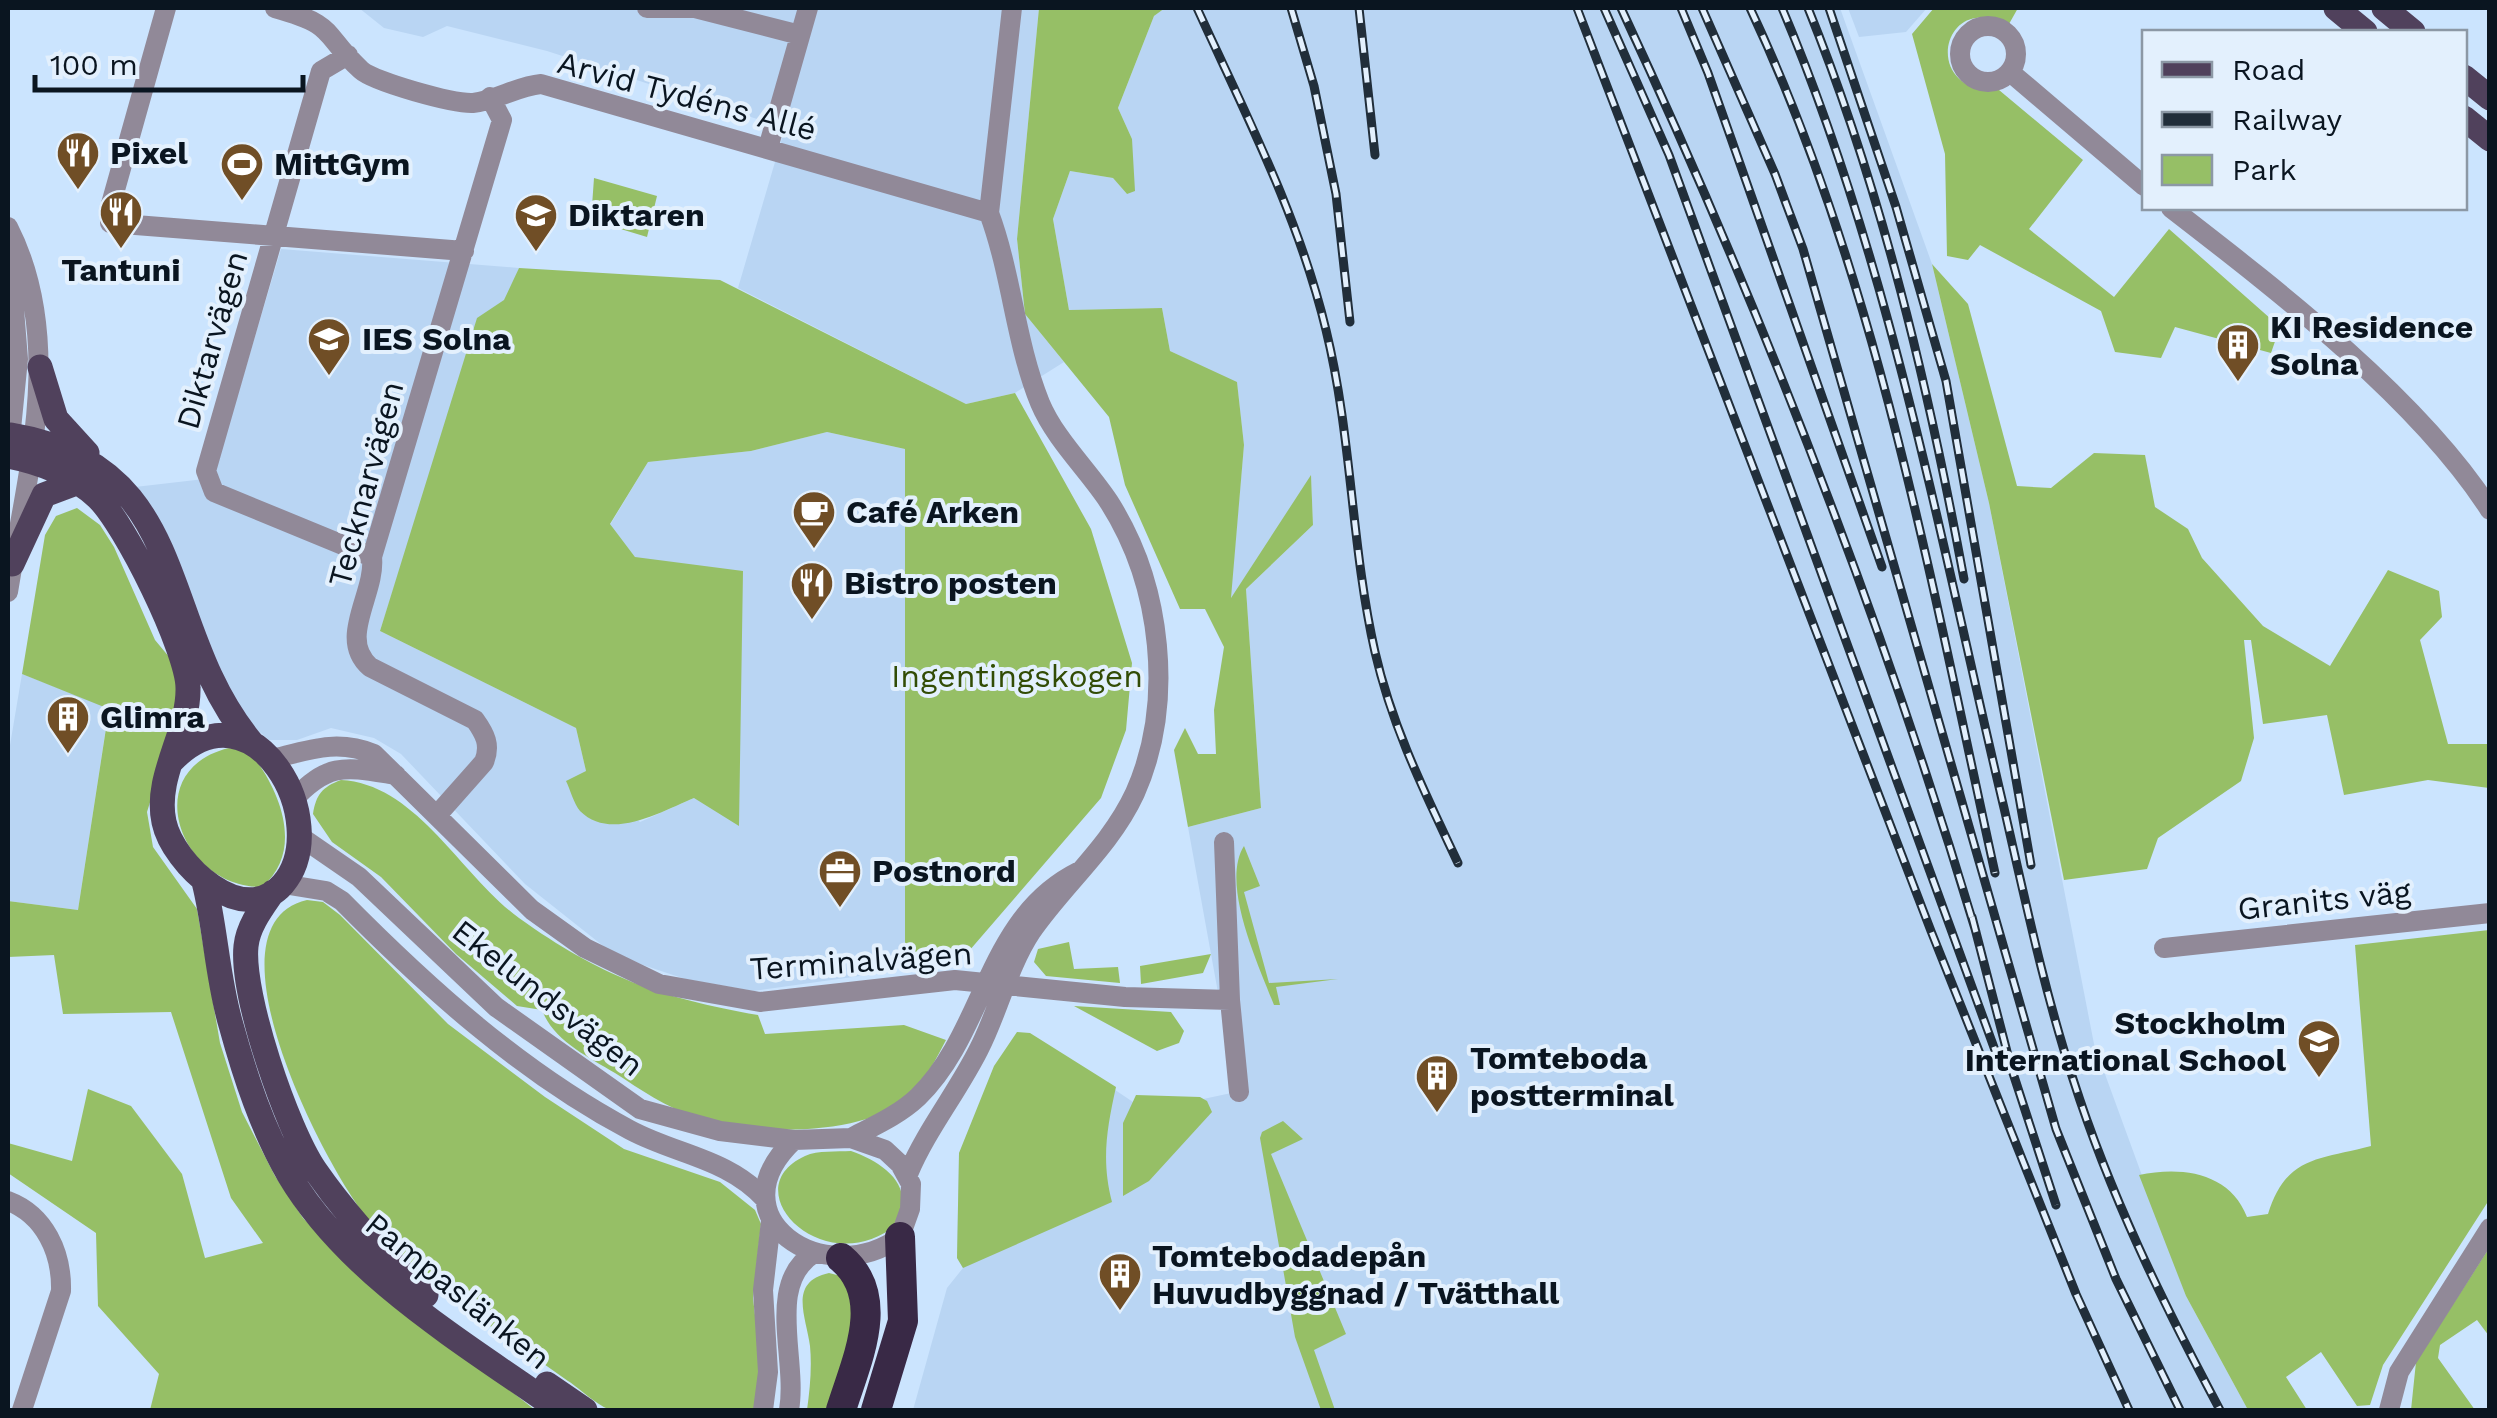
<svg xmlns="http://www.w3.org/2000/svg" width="2497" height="1418" viewBox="0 0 2497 1418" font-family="'Work Sans',sans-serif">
<rect width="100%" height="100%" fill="#cbe4fe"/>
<path fill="#b9d5f3" d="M359,8H1039L1017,239L1025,314L1064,362L1015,393L966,404L738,288L785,128L547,51L447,26L423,37L384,28Z
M1165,8H1840L1932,264L1989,503L2094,1044L2186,1296L2248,1410H913L947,1288L963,1268L957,1258L959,1153L1045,1043L1133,1102L1180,1104L1236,1092L1188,827L1261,808L1246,589L1313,525L1311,477L1230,601L1244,445L1237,383L1170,351L1162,308L1069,310L1053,219L1070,171L1113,178L1127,194L1132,139L1118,108L1154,16Z
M1848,8H1927L1906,32L1859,37Z
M281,249L519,268L405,553L380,631L576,728L586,771L640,822L694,798L635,557L610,525L648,462L751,451L827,432L905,449V961L888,972L754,991L685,979L643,965L607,949L525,884L401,754L374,738L331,728L297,740H269L239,714L135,487L213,478Z
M22,674L109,708L78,910L8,901V757Z"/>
<path fill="#96bf66" d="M1039,8H1165L1154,16L1118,108L1132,139L1135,191L1127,194L1113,178L1070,171L1053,219L1069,310L1162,308L1170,351L1237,382L1244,445L1231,598L1311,475L1313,525L1246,589L1261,808L1188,827L1174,750L1185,728L1198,754H1216L1214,710L1224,647L1205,609H1180L1125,485L1109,417L1025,314L1017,239Z
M1934,8H2018L2009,24C1999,22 1986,17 1976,18C1937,23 1933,94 1999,90L2083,160L2029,229L2114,297L2169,229L2280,327L2271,353L2175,327L2161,358L2115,352L2101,311L1980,245L1968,260L1947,256L1945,154L1912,34Z
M594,178L657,196L647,237L591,220Z
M1932,264L1968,304L2017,486L2051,488L2094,453L2145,455L2155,507L2188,529L2202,558L2263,626L2330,666L2388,570L2439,591L2442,617L2420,640L2448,744H2489V788L2428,780L2344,795L2327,715L2263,724L2251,640H2244L2254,738L2241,781L2158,838L2147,869L2064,880L1989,503Z
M519,268L720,280L966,404L1015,393L1091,529L1132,663L1126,730L1101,798L969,951L905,961V449L827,432L751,451L648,462L610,524L635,557L743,571L739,826L694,798C662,811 611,842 580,811C574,804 570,789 566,781L586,771L576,728L380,631L477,318L504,300Z
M77,508L100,525L114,547L155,640L170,658L177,685L178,711L147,812L153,847L197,909L220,1043L242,1112L275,1176L303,1218L340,1256L535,1410H150L159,1374L98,1306L96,1233L8,1173V1143L72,1161L88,1089L131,1106L182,1174L205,1258L263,1243L231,1198L171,1012L63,1014L54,955L8,957V901L78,910L109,709L22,674L45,535L56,516Z
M229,748L250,752C280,790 305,850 262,887C180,888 137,770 229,748Z
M341,780C417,784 461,876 519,918C600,976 660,998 758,1015L765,1034L904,1025L946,1040C937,1057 927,1077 914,1092C871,1138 751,1136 695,1117C666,1107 641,1090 615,1073C588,1057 553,1040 542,1010L517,1006L456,954L381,877L332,842L313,814C316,795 322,787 341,780Z
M1244,846L1260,886L1244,892L1269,983L1338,979L1276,987L1280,1005H1274C1259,966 1220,884 1244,846Z
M307,900L323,902L340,915L448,1024L545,1097L624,1149L720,1182L755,1210L761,1224L753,1298L761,1366L757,1410C722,1410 642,1418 612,1410C598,1407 581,1389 568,1381C499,1332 424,1284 368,1219C326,1169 199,925 307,900Z
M2489,930V1200L2383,1365L2370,1405L2357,1406L2321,1352L2286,1377L2307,1410H2248L2186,1296L2139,1175C2181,1166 2230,1172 2247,1217L2268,1214C2286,1156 2318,1160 2371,1146L2355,945Z
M1069,942L1074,969L1118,967L1120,983L1046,976L1034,962L1038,949Z
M1211,954L1203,973L1141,984L1140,966Z
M1074,1006L1171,1012L1184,1031L1179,1043L1157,1051Z
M1017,1032L1030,1033L1116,1087C1107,1128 1101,1160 1112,1202L963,1268L957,1258L959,1153L994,1066Z
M1136,1095L1200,1097L1207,1101L1212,1112L1149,1181L1123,1196V1123Z
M1283,1121L1303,1139L1271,1154L1346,1334L1314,1350L1335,1410H1321L1295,1337L1260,1138L1262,1132Z
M851,1151C884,1163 916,1185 897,1224C826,1284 731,1190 805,1156C818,1150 837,1152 851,1151Z
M2489,1248V1336L2477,1320L2440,1345L2438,1358L2475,1410H2411L2416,1362Z
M829,1273L845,1277L861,1300L833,1410H807C810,1389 812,1367 810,1346C806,1316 788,1282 829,1273Z"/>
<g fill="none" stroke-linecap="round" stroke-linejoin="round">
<path stroke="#918998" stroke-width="20" d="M166,8L111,204L110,223L464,251
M275,8C339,26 320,32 361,70C374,82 454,104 473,103C496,101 517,86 541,84L989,213
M647,8H695L800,35
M1960 54a28 28 0 1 1 56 0a28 28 0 1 1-56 0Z
M348,55L321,71L206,471L214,492L372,557
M2010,72L2144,186
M768,148L808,8
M2171,208C2277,290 2418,398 2490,510
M8,227C66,340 27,473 8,592
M8,234L18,359L9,449
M272,759C309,750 337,739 374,754L532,910L585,948L659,984L760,1002L955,980L1125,997L1230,1000
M292,801C329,761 346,767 396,775
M438,814L484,762C491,745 485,734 475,720L370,667C337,638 376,594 372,557L502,120L490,97
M298,835L359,877L496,1007L640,1109L720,1131L794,1140L851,1138L885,1150L900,1164L911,1184L910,1209L900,1237C824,1292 712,1217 794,1140
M1224,842L1230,1000L1239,1092
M283,884L326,891L342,901C428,988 521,1072 630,1130C677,1155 727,1158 765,1199
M2164,948L2490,913
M851,1138C874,1126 899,1115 918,1097C986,1031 986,918 1078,872
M908,1174C927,1129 957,1093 979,1049C998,1012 1008,967 1031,932C1064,884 1110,847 1135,793C1175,703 1162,585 1109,502C1088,470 1055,439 1040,403C1015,341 1012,275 989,213L1012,8
M8,1201C45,1215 62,1253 61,1291L22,1410
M763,1410L768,1372L763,1290L771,1221
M789,1410C798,1359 765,1284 814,1253
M2389,1410L2399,1372L2490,1228"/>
<path stroke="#50415c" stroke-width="25" d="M2336,8L2365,32
M2384,8L2413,32
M2464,77L2490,98
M2464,118L2490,139
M40,367L56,419L87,453
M11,435C196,466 154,626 252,743
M8,456C39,462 73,475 97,497C125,523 188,651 188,688C189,733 154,776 164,822C173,864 243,930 283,884C335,823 253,675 171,762
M12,564L44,495L76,483
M204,882C216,929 217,978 231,1025C245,1076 262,1128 289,1175C349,1276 466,1344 559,1410
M273,892C262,908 248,926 246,946C241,995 287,1129 315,1170C347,1216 386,1258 426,1295
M547,1384L585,1410"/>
<path stroke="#392946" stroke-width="30" d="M841,1258C888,1297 856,1361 841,1410
M876,1410L903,1321L900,1237"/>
<g stroke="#212e3a" stroke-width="9">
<path id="rail" d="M1197,8C1245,113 1299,217 1326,330C1352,436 1351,546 1375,652C1392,727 1426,795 1458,863
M1291,8L1314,86L1336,194L1350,322
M1359,8L1375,155
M1577,8L1931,931L2076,1294L2129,1410
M1604,8L1669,155L2000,1064
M1621,8C1760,306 1881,616 1976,932
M1681,8L1708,73L1882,567
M1702,8L1775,174L1803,249L2056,1129L2116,1279L2180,1410
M1750,8C1877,278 1931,582 1995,873
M1782,8C1890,263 1940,539 2004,808C2025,899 2044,990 2073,1079C2110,1195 2163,1303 2220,1410
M1808,8C1882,191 1928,385 1964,579
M1829,8L1896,207L1946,381L2031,865
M1972,917L2011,1067L2056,1205"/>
</g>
<use href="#rail" stroke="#e3f0fd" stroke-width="5" stroke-dasharray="15" stroke-linecap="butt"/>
</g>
<defs>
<g id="restaurant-pin" transform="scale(2.25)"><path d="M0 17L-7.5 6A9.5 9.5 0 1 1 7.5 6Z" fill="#704e26" stroke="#e3f0fd"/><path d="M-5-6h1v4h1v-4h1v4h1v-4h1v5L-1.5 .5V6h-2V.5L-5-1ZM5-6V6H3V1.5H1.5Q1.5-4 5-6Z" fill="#fff"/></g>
<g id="stadium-pin" transform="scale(2.25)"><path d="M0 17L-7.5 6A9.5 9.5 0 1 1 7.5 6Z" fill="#704e26" stroke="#e3f0fd"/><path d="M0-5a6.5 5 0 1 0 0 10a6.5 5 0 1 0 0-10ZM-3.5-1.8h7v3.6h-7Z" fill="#fff"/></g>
<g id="school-pin" transform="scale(2.25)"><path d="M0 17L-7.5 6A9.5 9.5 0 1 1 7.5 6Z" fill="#704e26" stroke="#e3f0fd"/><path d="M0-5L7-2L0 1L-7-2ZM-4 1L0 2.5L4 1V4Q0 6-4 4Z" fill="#fff"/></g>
<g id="building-pin" transform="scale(2.25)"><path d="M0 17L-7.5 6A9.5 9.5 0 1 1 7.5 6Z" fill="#704e26" stroke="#e3f0fd"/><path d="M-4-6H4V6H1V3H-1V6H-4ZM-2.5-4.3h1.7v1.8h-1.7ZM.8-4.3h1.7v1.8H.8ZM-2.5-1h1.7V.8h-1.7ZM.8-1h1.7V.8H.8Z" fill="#fff"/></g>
<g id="cafe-pin" transform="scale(2.25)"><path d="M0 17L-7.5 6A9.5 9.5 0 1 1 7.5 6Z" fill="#704e26" stroke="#e3f0fd"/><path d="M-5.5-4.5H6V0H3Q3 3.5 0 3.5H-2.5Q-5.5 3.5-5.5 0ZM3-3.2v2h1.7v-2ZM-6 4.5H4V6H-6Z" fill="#fff"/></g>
<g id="office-pin" transform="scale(2.25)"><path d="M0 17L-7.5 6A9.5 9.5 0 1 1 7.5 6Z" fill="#704e26" stroke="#e3f0fd"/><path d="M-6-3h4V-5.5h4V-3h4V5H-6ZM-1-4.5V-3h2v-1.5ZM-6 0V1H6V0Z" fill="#fff"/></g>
</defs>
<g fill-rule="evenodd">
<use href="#restaurant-pin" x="78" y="153"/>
<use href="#stadium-pin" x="242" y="164"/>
<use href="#restaurant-pin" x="121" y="212"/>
<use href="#school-pin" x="536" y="215"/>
<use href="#school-pin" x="329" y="339"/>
<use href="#building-pin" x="2238" y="345"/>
<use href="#cafe-pin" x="814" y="512"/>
<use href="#restaurant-pin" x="812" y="583"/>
<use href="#building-pin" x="68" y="717"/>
<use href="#office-pin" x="840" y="871"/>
<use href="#school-pin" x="2319" y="1041"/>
<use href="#building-pin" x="1437" y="1076"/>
<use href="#building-pin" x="1120" y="1274"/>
</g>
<g text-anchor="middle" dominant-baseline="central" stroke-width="8" stroke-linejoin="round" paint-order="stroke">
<g font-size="32" fill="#0a1520" stroke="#e3f0fd">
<text transform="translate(687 96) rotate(15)">Arvid Tydéns Allé</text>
<text transform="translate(212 340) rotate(-74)">Diktarvägen</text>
<text transform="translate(366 484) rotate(-75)">Tecknarvägen</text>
<text transform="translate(2324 900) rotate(-6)">Granits väg</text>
<text transform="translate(861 961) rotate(-4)">Terminalvägen</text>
<text transform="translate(548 998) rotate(38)">Ekelundsvägen</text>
<text transform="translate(458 1291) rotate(39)">Pampaslänken</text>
</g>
<g font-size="32" font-weight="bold" fill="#0a1520" stroke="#e3f0fd" text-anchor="start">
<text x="110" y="153">Pixel</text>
<text x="274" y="164">MittGym</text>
<text x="568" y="215">Diktaren</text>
<text x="121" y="270" text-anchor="middle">Tantuni</text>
<text x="2270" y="327">KI Residence<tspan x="2270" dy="37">Solna</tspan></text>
<text x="362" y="339">IES Solna</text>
<text x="846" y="512">Café Arken</text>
<text x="844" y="583">Bistro posten</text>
<text x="100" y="717">Glimra</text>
<text x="872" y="871">Postnord</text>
<text x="2286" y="1023" text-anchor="end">Stockholm<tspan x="2286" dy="37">International School</tspan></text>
<text x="1470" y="1058">Tomteboda<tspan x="1470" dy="37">postterminal</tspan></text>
<text x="1152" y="1256">Tomtebodadepån<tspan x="1152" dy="37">Huvudbyggnad / Tvätthall</tspan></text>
</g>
<g font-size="32" fill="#324c05" stroke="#e3f0fd">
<text x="1017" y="676">Ingentingskogen</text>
</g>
</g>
<rect width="2497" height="1418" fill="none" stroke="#0a1520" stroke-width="20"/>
<rect x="2142" y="30" width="325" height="180" fill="#e3f0fd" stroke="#8c98a5" stroke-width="2.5"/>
<rect x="2162" y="62" width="50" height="15" fill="#50415c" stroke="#8c98a5" stroke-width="2.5"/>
<text x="2232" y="80" font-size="30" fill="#0a1520">Road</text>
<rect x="2162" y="112" width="50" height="15" fill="#212e3a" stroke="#8c98a5" stroke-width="2.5"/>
<text x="2232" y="130" font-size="30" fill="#0a1520">Railway</text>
<rect x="2162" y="155" width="50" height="30" fill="#96bf66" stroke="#8c98a5" stroke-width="2.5"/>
<text x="2232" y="180" font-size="30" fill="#0a1520">Park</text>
<path d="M35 75v15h268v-15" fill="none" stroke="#0a1520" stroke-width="5"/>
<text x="50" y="75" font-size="30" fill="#0a1520" stroke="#e3f0fd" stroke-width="8" paint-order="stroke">100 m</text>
</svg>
